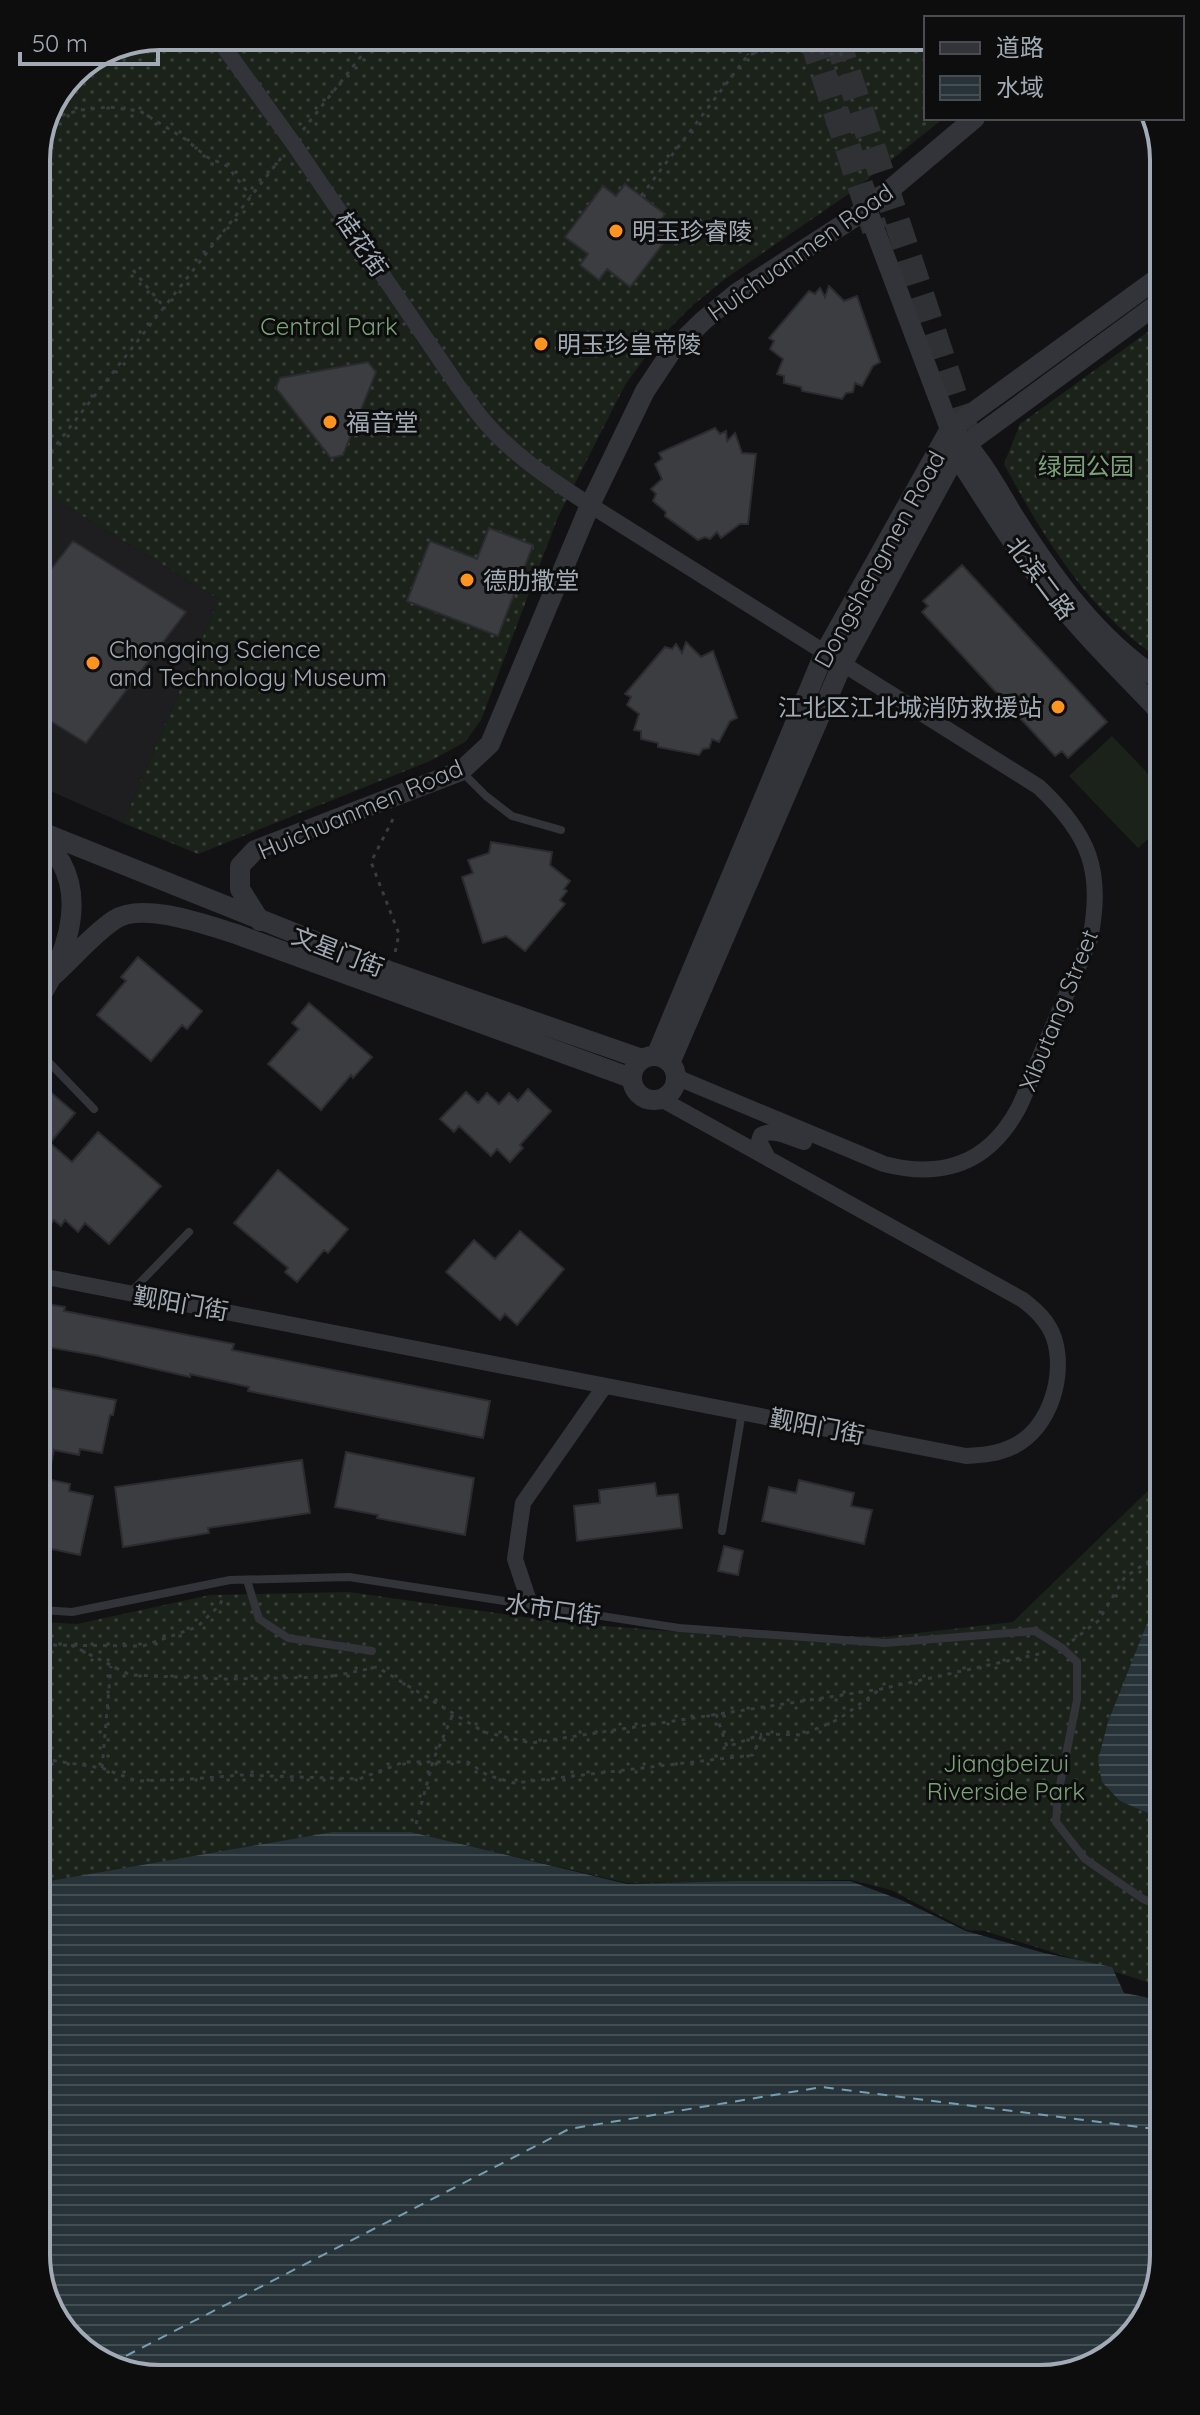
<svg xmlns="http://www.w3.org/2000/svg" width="1200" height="2415" viewBox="0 0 1200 2415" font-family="Quicksand,'Noto Sans SC',sans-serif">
<defs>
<pattern id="grass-dots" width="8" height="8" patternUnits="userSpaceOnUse" patternTransform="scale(2)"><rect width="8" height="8" fill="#1a221a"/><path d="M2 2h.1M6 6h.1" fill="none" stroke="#383f39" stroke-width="1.8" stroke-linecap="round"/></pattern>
<pattern id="water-rules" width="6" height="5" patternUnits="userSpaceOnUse" patternTransform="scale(2)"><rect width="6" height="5" fill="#273338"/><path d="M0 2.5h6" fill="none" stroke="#434e53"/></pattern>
</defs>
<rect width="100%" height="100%" fill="#121214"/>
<path fill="#1e1e21" d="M38,489L219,599L123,823L39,786Z"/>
<path fill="url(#grass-dots)" d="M160,36H926V118H944L850,193L725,279L693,305L658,340L625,385L558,517L481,720L465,742L430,761L198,854L123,823L219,599L38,489L36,152L73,72Z
M1156,326L1157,657C1089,612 1042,535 1004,464L1020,424Z
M1161,1478L1163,1987L985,1931L967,1930L891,1890L851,1880L627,1883L411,1832L350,1861L44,1911L42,1622L77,1624L210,1595L349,1592L565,1623L681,1632L883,1637L1013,1622Z"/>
<path fill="#1a221a" d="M1112,736L1158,784V830L1138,848L1069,776Z"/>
<path fill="url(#water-rules)" d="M1161,1605L1162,1819L1120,1801L1102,1782L1098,1760L1108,1722L1148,1621Z
M333,1832H411L627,1884L735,1881H850L901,1900L966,1931L1044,1953L1112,1967L1124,1993L1145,1997L1163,2004L1164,2255L1143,2324L1087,2370L152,2379L91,2358L45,2302L44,1882Z"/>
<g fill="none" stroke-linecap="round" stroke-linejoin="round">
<path stroke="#769fb3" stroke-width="2" stroke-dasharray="10 8" stroke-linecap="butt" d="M110,2364L569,2129L822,2087L1163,2130"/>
</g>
<path fill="#3c3d41" stroke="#2c2c30" stroke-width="2" d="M625,184L665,214L656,226L669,236L630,287L607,269L599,280L580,265L588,254L565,237L603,186L616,196Z
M829,286L844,301L857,296L880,362L873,366L862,386L855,383L853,392L846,393L842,399L802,391L801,387L784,383V376L777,374L783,359L770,349L774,341L769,338L809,291L815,294L820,288L825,297Z
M368,362L376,372L343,455L331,458L276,388L280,378Z
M715,428L720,434L726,431L727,441L735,433L742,453L756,454L748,524H740L721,538L717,532L710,539L705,537L698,540L665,516L666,512L653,501L656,494L651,489L662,479L655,464L662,459L659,453Z
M489,528L533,545L498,636L407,601L430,541L477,559Z
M73,541L186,612L86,743L39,714L38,586Z
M962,565L1107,722L1068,758L1062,751L1055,756L922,612L928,606L923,601Z
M686,642L701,657L713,651L737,718L730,721L719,742L712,739L709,748L703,749L699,755L658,747V743L641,739V731L634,730L639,714L627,705L631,697L625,694L665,647L672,649L676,644L682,653Z
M491,842L552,852L550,865L570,881L564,889L567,891L560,900L565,904L525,951L506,936L483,943L462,877L473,873L468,860L489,853Z
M138,957L202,1011L187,1029L182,1025L151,1061L97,1015L126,981L121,977Z
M309,1003L372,1057L353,1078L351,1075L321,1110L268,1064L299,1029L292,1023Z
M528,1089L551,1111L520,1145L523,1148L510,1162L497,1149L491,1156L459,1126L454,1132L440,1119L466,1092L478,1103L487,1093L499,1104L509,1093L518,1101Z
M48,1090L75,1113L50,1143L72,1162L98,1132L161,1186L109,1244L85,1223L78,1232L65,1220L61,1226L54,1220L41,1234L40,1099Z
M278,1170L348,1229L328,1253L324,1250L297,1282L285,1272L288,1268L234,1223Z
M520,1231L564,1269L517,1325L505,1314L500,1320L446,1272L474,1240L495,1259Z
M41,1303L65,1307L64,1311L234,1344L232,1350L490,1401L483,1438L248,1391L249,1387L190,1374V1377L94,1355L41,1346Z
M41,1386L116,1400L113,1415H110L102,1453L80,1449L79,1455L54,1450L48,1478L42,1477Z
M346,1452L474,1478L465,1535L377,1518L378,1515L335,1507Z
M302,1460L310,1513L208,1528L209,1533L123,1547L115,1487Z
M42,1478L70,1484L69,1491L93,1496L80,1555L42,1547Z
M799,1480L854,1493L851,1506L872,1510L864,1544L762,1521L769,1487L796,1493Z
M655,1483L657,1496L678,1494L682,1528L577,1541L574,1506L600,1503L599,1490Z
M724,1546L743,1551L738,1575L718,1571Z"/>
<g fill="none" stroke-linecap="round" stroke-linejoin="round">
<path stroke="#2f3134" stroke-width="26" stroke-dasharray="26 13" stroke-linecap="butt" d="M811,36L875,230
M836,36L967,434L973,442"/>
<path stroke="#383c40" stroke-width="3" stroke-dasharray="4 6" stroke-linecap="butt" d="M499,36L500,38L503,36
M738,36L748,55
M52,118L81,110L109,107L140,111L185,139L207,157L227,166L251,196
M303,130L377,36
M641,196L748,55L774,48L840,55L858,36
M133,270L164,307
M38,468L281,158
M393,819L371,862L399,934L395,953
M1072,1641L1098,1621L1125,1577L1161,1553
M43,1645L143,1646L197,1627L220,1605L224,1595
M71,1645L130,1675L225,1679L329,1677L377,1667L484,1732L531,1743L881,1689L1043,1653
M716,1714L727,1747L762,1734
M43,1759L102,1768L137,1781L191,1779L241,1775L359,1779L404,1762H468L487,1775L514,1783L753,1755L762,1734L802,1735L839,1719L878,1691
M102,1768L111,1666
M416,1824L433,1761L453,1714"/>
<path stroke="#323439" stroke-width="8" d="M461,771L486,796L512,816L561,830
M40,1053L94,1109
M130,1293L189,1232
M722,1531L742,1412
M247,1580L259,1619L288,1638L372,1651
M42,1610L72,1612L230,1580L349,1577L679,1628L885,1643L1035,1631L1062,1648L1077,1662V1700L1058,1795L1056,1822L1085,1859L1143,1899L1162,1907"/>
<path stroke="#323439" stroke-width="16" d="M216,36L293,143L458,386C467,398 475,411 485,422C515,457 553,481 590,505L1039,787C1089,834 1104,871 1090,939C1074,977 1058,1014 1042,1052C1034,1071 1027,1091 1018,1109C988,1164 942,1179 884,1164L676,1077
M768,1158L759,1141L761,1135C774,1128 790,1138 804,1142
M41,1276L966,1456C983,1455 998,1454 1014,1446C1050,1428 1066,1375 1054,1338C1048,1321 1036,1310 1023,1300L661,1099
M531,1607L515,1559L523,1503L604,1387"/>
<path stroke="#323439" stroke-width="20" d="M867,209L950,429C979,452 996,487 1015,518C1053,577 1097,639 1157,678
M954,445L956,455C986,501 1015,549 1050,592C1083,634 1121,671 1157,709
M39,831L392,972L642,1059
M39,840C46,847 56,854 61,862C85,905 64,959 40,997
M260,921L240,889V866L255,850L461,771L490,744L590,505L645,391L671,352L704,320L737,293L867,209L975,118
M54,975C73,958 92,935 114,920C142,901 206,925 236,934L631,1078
M632 1078a22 22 0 1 1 44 0a22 22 0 1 1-44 0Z
M656,1056L824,654L950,429L1155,280
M670,1063L842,665L956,455L968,443L1156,305"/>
</g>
<g fill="#fe931f" stroke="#0d0d0e" stroke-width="3">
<circle cx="616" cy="231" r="8"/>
<circle cx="541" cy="344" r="8"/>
<circle cx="330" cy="422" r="8"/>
<circle cx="467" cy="580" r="8"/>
<circle cx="93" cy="663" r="8"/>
<circle cx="1058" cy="707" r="8"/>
</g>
<g text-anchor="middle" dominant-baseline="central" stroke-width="6" stroke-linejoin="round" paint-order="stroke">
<g font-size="24" fill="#a2abb5" stroke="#0d0d0e" text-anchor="start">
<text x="632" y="231">明玉珍睿陵</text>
<text x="557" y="344">明玉珍皇帝陵</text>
<text x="346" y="422">福音堂</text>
<text x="483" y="580">德肋撒堂</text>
<text x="109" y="649">Chongqing Science<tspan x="109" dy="28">and Technology Museum</tspan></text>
<text x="1042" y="707" text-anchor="end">江北区江北城消防救援站</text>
</g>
<g font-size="24" fill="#a2abb5" stroke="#0d0d0e">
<text transform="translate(362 244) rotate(56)">桂花街</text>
<text transform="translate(800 252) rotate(-35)">Huichuanmen Road</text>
<text transform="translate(879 559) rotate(-61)">Dongshengmen Road</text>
<text transform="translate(1041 578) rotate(53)">北滨二路</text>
<text transform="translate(360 809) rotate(-23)">Huichuanmen Road</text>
<text transform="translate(338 951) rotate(21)">文星门街</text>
<text transform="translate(1058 1010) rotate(-68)">Xibutang Street</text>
<text transform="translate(181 1303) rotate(10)">觐阳门街</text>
<text transform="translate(817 1426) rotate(11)">觐阳门街</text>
<text transform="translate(553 1609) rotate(8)">水市口街</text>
</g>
<g font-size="24" fill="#7ba278" stroke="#0d0d0e">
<text x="329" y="326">Central Park</text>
<text x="1086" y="466">绿园公园</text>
<text x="1006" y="1763">Jiangbeizui<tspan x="1006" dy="28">Riverside Park</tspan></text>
</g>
</g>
<path d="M0 0H1200V2415H0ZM160 50H1040A110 110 0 0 1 1150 160V2255A110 110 0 0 1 1040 2365H160A110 110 0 0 1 50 2255V160A110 110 0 0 1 160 50Z" fill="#0d0d0e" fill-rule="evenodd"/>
<path fill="none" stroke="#a2abb5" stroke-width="4" d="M160 50H1040A110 110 0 0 1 1150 160V2255A110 110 0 0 1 1040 2365H160A110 110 0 0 1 50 2255V160A110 110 0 0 1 160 50Z"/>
<rect x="924" y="16" width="260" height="104" fill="#0d0d0e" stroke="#494c51" stroke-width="2"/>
<rect x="940" y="42" width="40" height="12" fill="#323439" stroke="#494c51" stroke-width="2"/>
<text x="996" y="56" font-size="24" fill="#a2abb5">道路</text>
<rect x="940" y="76" width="40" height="24" fill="url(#water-rules)" stroke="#494c51" stroke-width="2"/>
<text x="996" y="96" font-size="24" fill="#a2abb5">水域</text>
<path d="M20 52v12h138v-12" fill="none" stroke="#a2abb5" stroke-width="4"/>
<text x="32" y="52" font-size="24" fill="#a2abb5" stroke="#0d0d0e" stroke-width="6" paint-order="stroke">50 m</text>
</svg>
